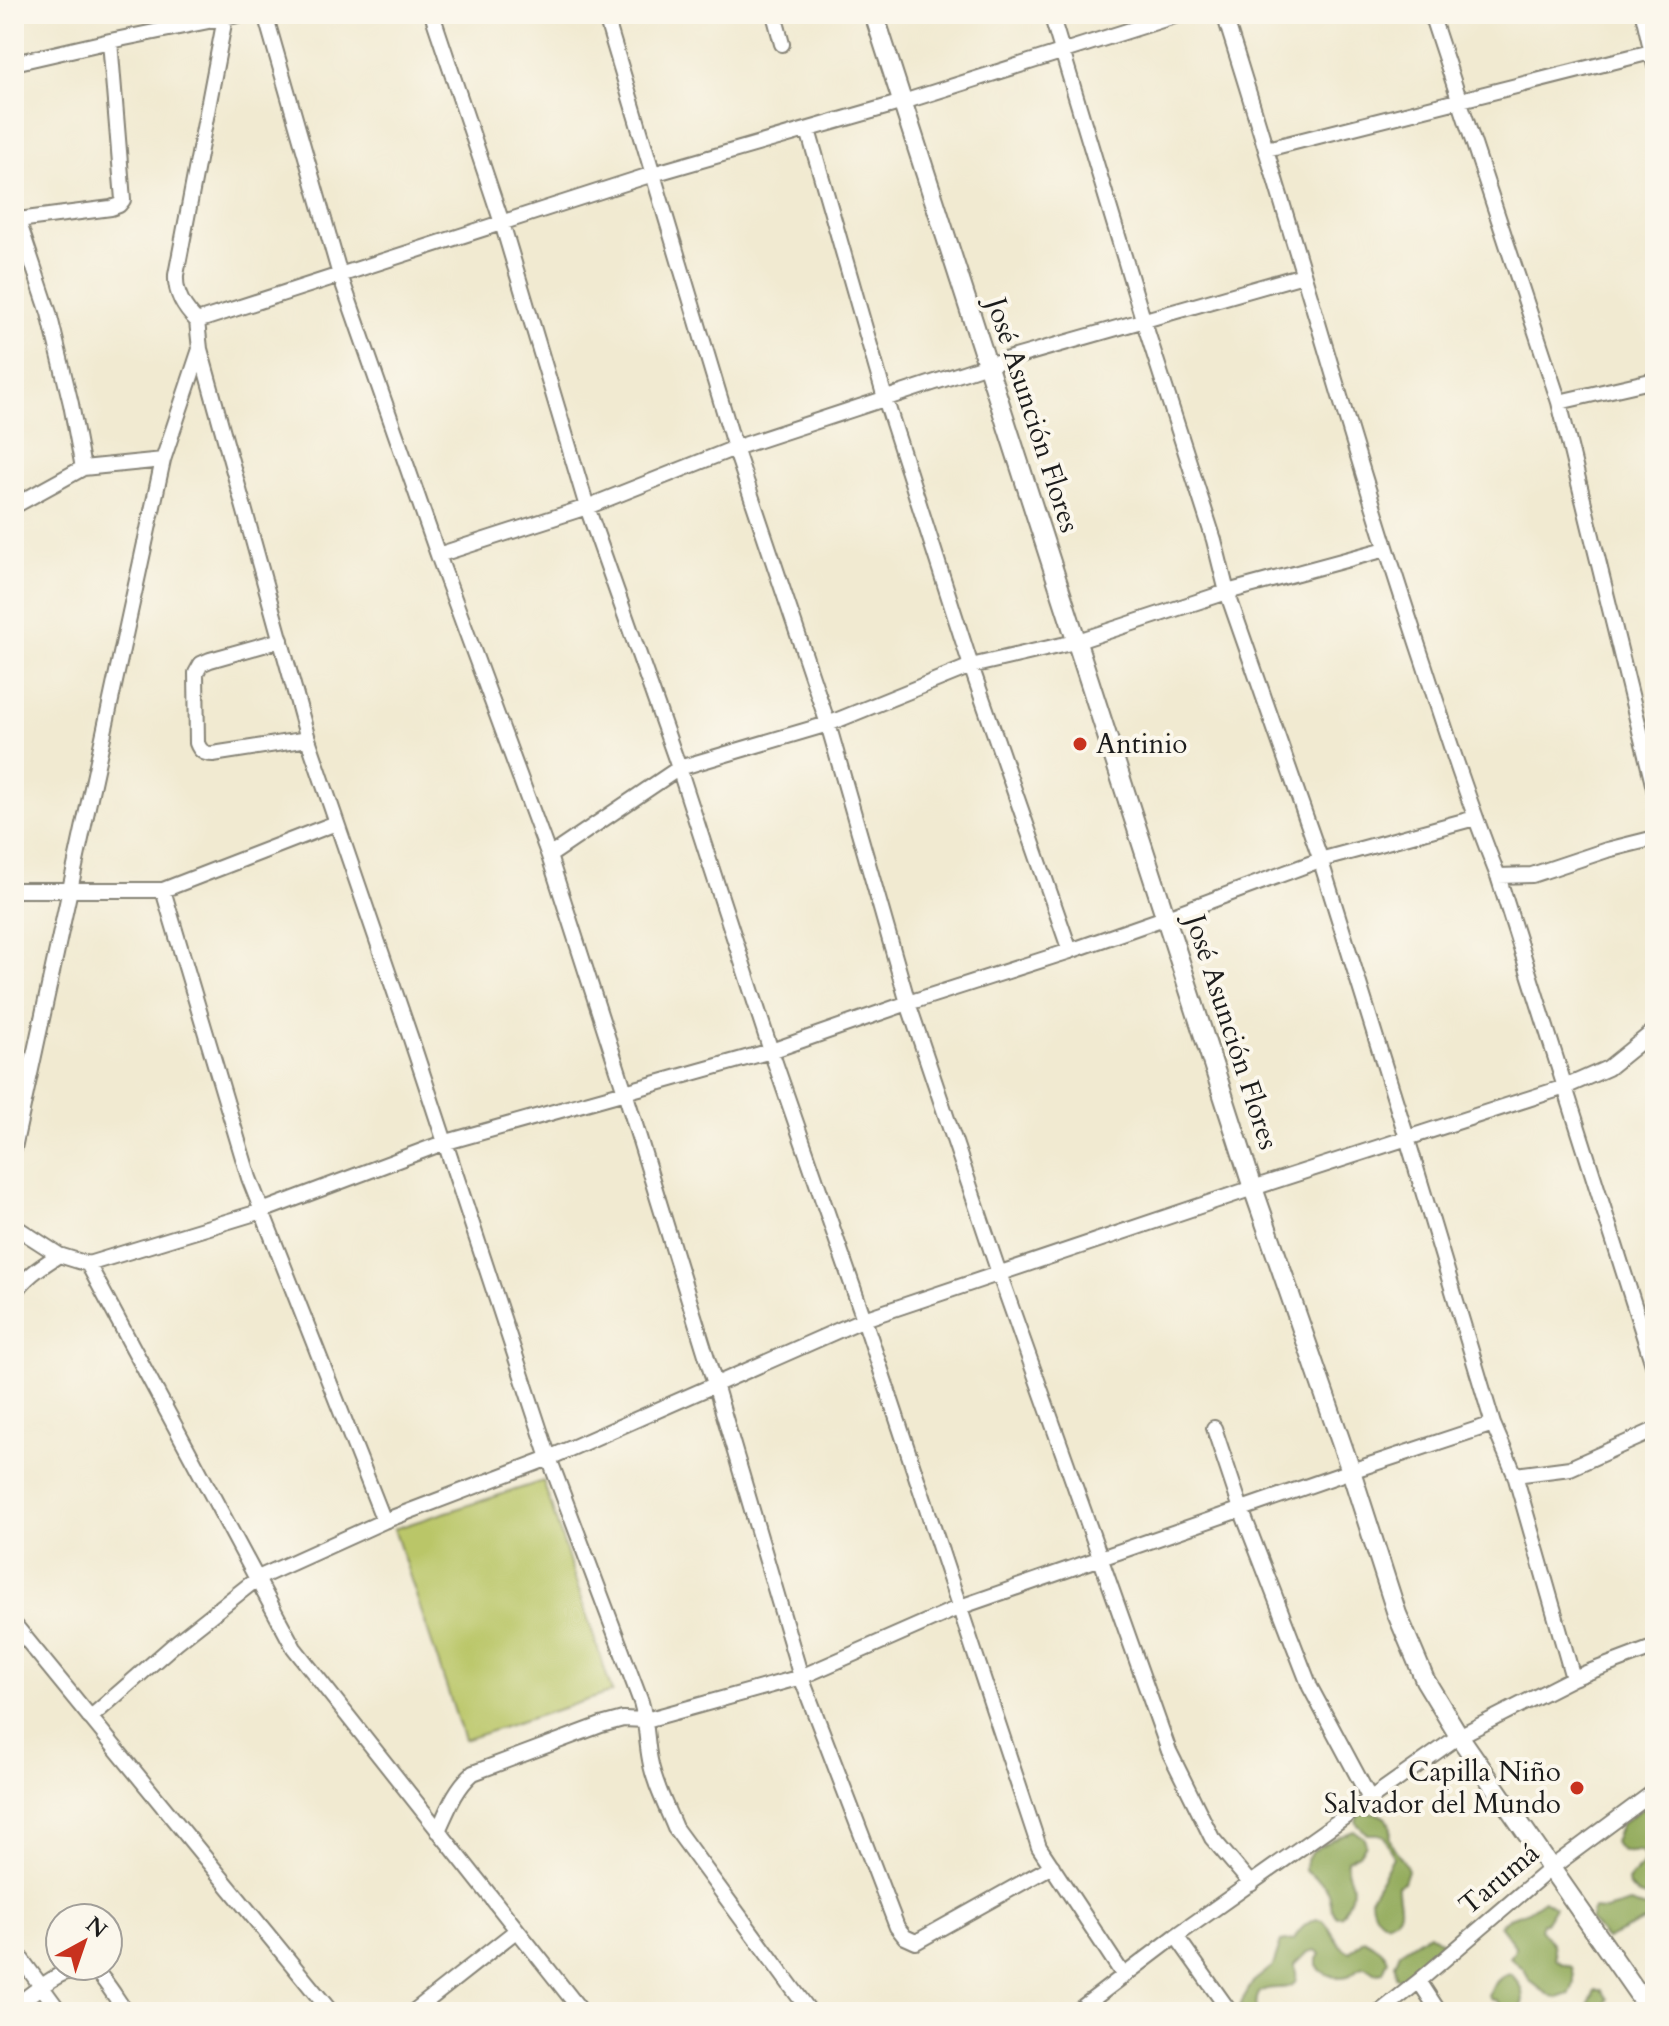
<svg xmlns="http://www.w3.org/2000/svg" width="1669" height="2026" viewBox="0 0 1669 2026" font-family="Cardo,serif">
<rect width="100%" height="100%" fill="#fbf7ec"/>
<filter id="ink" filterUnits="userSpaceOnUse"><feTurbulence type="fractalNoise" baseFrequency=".0125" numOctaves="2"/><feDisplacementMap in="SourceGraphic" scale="16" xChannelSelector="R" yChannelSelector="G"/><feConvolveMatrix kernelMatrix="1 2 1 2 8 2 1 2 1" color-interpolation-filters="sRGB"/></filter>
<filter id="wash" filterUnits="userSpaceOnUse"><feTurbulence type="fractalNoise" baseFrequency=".006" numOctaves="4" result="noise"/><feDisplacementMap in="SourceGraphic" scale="32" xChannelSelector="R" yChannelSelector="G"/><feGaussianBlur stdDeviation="1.8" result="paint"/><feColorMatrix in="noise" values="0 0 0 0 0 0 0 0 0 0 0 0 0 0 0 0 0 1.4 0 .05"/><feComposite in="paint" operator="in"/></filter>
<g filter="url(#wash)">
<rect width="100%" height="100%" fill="#f1ead1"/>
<path fill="#bac668" stroke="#6b7142" stroke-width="2" d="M543,1481L612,1692L464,1740L394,1529Z"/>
<path fill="#93ab5c" stroke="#58643c" stroke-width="2" d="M1655,1799V1900L1639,1895L1629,1887L1628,1881L1644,1862V1856L1640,1851C1628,1853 1620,1854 1614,1842L1621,1824Z
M1366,1813C1377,1813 1389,1815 1391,1829C1392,1838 1387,1833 1391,1842C1395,1852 1404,1859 1408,1870L1404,1882L1398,1885C1396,1899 1410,1916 1386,1923C1376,1918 1371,1908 1371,1897L1393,1857L1384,1836L1378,1834H1367L1358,1825L1356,1820L1359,1815Z
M1354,1831L1364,1838L1366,1844L1359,1854L1347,1860C1346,1869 1348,1873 1351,1881C1354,1895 1348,1904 1342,1915L1336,1916C1328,1907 1333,1899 1327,1889C1323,1881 1312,1876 1305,1871C1303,1848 1336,1838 1354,1831Z
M1544,1900L1555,1907L1545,1923H1542L1540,1929L1553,1944L1555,1959L1560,1963L1572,1967C1575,1976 1575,1985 1570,1994L1558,1998L1552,1997L1539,1988L1529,1980L1524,1969L1510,1957L1514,1952L1515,1946L1499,1925L1509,1918L1528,1911Z
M1630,1903L1642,1907L1655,1908V1929L1644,1921L1606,1939L1590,1921L1593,1909L1606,1910Z
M1317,1919L1323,1920C1334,1931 1335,1946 1350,1952L1364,1939C1374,1945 1384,1949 1388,1960L1383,1972L1377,1973C1375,1972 1367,1967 1365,1967C1357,1966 1354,1975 1348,1976C1336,1979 1323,1975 1317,1966V1959L1320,1954L1316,1950L1308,1952L1295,1965C1295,1970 1297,1974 1296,1979C1291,2000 1251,1971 1257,2012H1238L1243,1999L1253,1982L1273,1966L1281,1942L1294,1940C1298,1930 1307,1922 1317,1919Z
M1429,1933L1442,1942V1949L1421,1962L1408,1978L1402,1980L1396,1977L1395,1964L1400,1952Z
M1511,1974C1522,1985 1528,2001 1517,2012H1491L1500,2004L1496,2000L1490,1998L1488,1995C1494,1985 1498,1976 1511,1974Z
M1595,1990H1601L1607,1999L1601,2012H1555L1559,2007C1582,2010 1585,2016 1595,1990Z"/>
</g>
<g filter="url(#ink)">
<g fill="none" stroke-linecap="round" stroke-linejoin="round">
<g stroke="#868376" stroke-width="18">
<path id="minor" d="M265,14L340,275L438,555
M432,14L502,223L587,507L679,768L771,1051L864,1319L1039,1847L1124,1976
M605,14L735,448L828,724L908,1003L999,1273L1169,1751L1212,1838L1251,1884
M774,14L782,44
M1051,14L1143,319L1214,540L1227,592L1318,852L1407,1138L1493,1424L1515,1475L1573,1678
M1224,14C1293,230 1352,449 1424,664C1447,735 1470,806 1498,876L1655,1371
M1431,14L1559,402L1655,792
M1643,14L1655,66
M14,63L110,41L243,14
M808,130L885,398L971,666L1070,951
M1267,149L1655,51
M14,213L18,220L49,313L71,404L83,468
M18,220L111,208L119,205L123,200L110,41
M197,321L653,174L903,102L1181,14
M200,349L308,739L411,1039L549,1458L641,1702C647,1722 646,1740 650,1760C654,1783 666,1806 675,1828L810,2012
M1559,402L1655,380
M14,506L83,468L163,460
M281,640L210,660L201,664L196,673L197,743C200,751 204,754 213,754L308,739
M549,856L679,768L828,724L971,666L1075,642L1227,592L1386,549
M1498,876L1532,875L1607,850L1655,838
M14,890H163L336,823
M163,890L249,1178L384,1521
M14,1148L163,460L200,349L197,321C184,308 175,294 176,275L225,18
M14,1226L59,1255L88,1264L262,1211L443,1143L625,1092L549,856L438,555L587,507L735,448L987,365L1303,275
M88,1264L294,1648L582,2012
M14,1295C24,1277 42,1266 59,1255
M1214,1428L1241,1509L1310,1687L1370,1799
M1515,1475L1570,1468L1655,1430
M14,1624L331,2012
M90,1718L177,1642L258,1578L384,1521L549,1458L864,1319L1253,1188L1565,1087L1608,1068L1655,1030
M438,1831C448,1809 455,1789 473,1773L601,1725L623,1719L646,1720L801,1677L715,1384L625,1092L771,1051L908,1003L1070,951L1167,917L1320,860L1475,818
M1052,1866L916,1942L905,1937L897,1927L801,1677L960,1607L1351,1471L1493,1424
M14,1949L60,2012
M1419,1981L1439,2012
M14,2007C32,1994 73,1956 96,1972C104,1977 119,2003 126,2012
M413,2012L517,1930
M1076,2012L1176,1936
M1230,2012L1176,1936L1459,1736L1573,1678L1655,1647
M1380,2012L1419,1981L1551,1868L1655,1791"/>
</g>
<g stroke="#868376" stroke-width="22">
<path id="tertiary" d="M874,14L1253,1188L1351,1471L1397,1614L1425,1680L1459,1736L1651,2012"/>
</g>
<use href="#minor" stroke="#fff" stroke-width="14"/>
<use href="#tertiary" stroke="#fff" stroke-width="18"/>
</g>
</g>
<g fill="#c8321e" stroke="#fbf7ec" stroke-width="3">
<circle cx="1080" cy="744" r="8"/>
<circle cx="1577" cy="1788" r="8"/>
</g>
<g text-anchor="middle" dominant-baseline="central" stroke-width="8" stroke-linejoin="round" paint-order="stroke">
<g font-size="28" fill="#1c1c1c" stroke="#fbf7ec">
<text transform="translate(1033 415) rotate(72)">José Asunción Flores</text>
<text transform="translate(1232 1032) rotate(72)">José Asunción Flores</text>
<text transform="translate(1499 1879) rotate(-40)">Tarumá</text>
</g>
<g font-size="28" fill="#1c1c1c" stroke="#fbf7ec" text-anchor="start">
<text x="1096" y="744">Antinio</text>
<text x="1561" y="1772" text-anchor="end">Capilla Niño<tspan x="1561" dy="32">Salvador del Mundo</tspan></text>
</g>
</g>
<rect width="1669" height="2026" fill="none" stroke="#fbf7ec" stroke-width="48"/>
<g transform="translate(84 1942) rotate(40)"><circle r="38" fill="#fbf7ec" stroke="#a29f99" stroke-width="2"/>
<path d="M0-6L14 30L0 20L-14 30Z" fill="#c8321e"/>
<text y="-12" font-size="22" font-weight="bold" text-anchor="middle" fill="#1c1c1c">N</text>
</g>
</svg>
